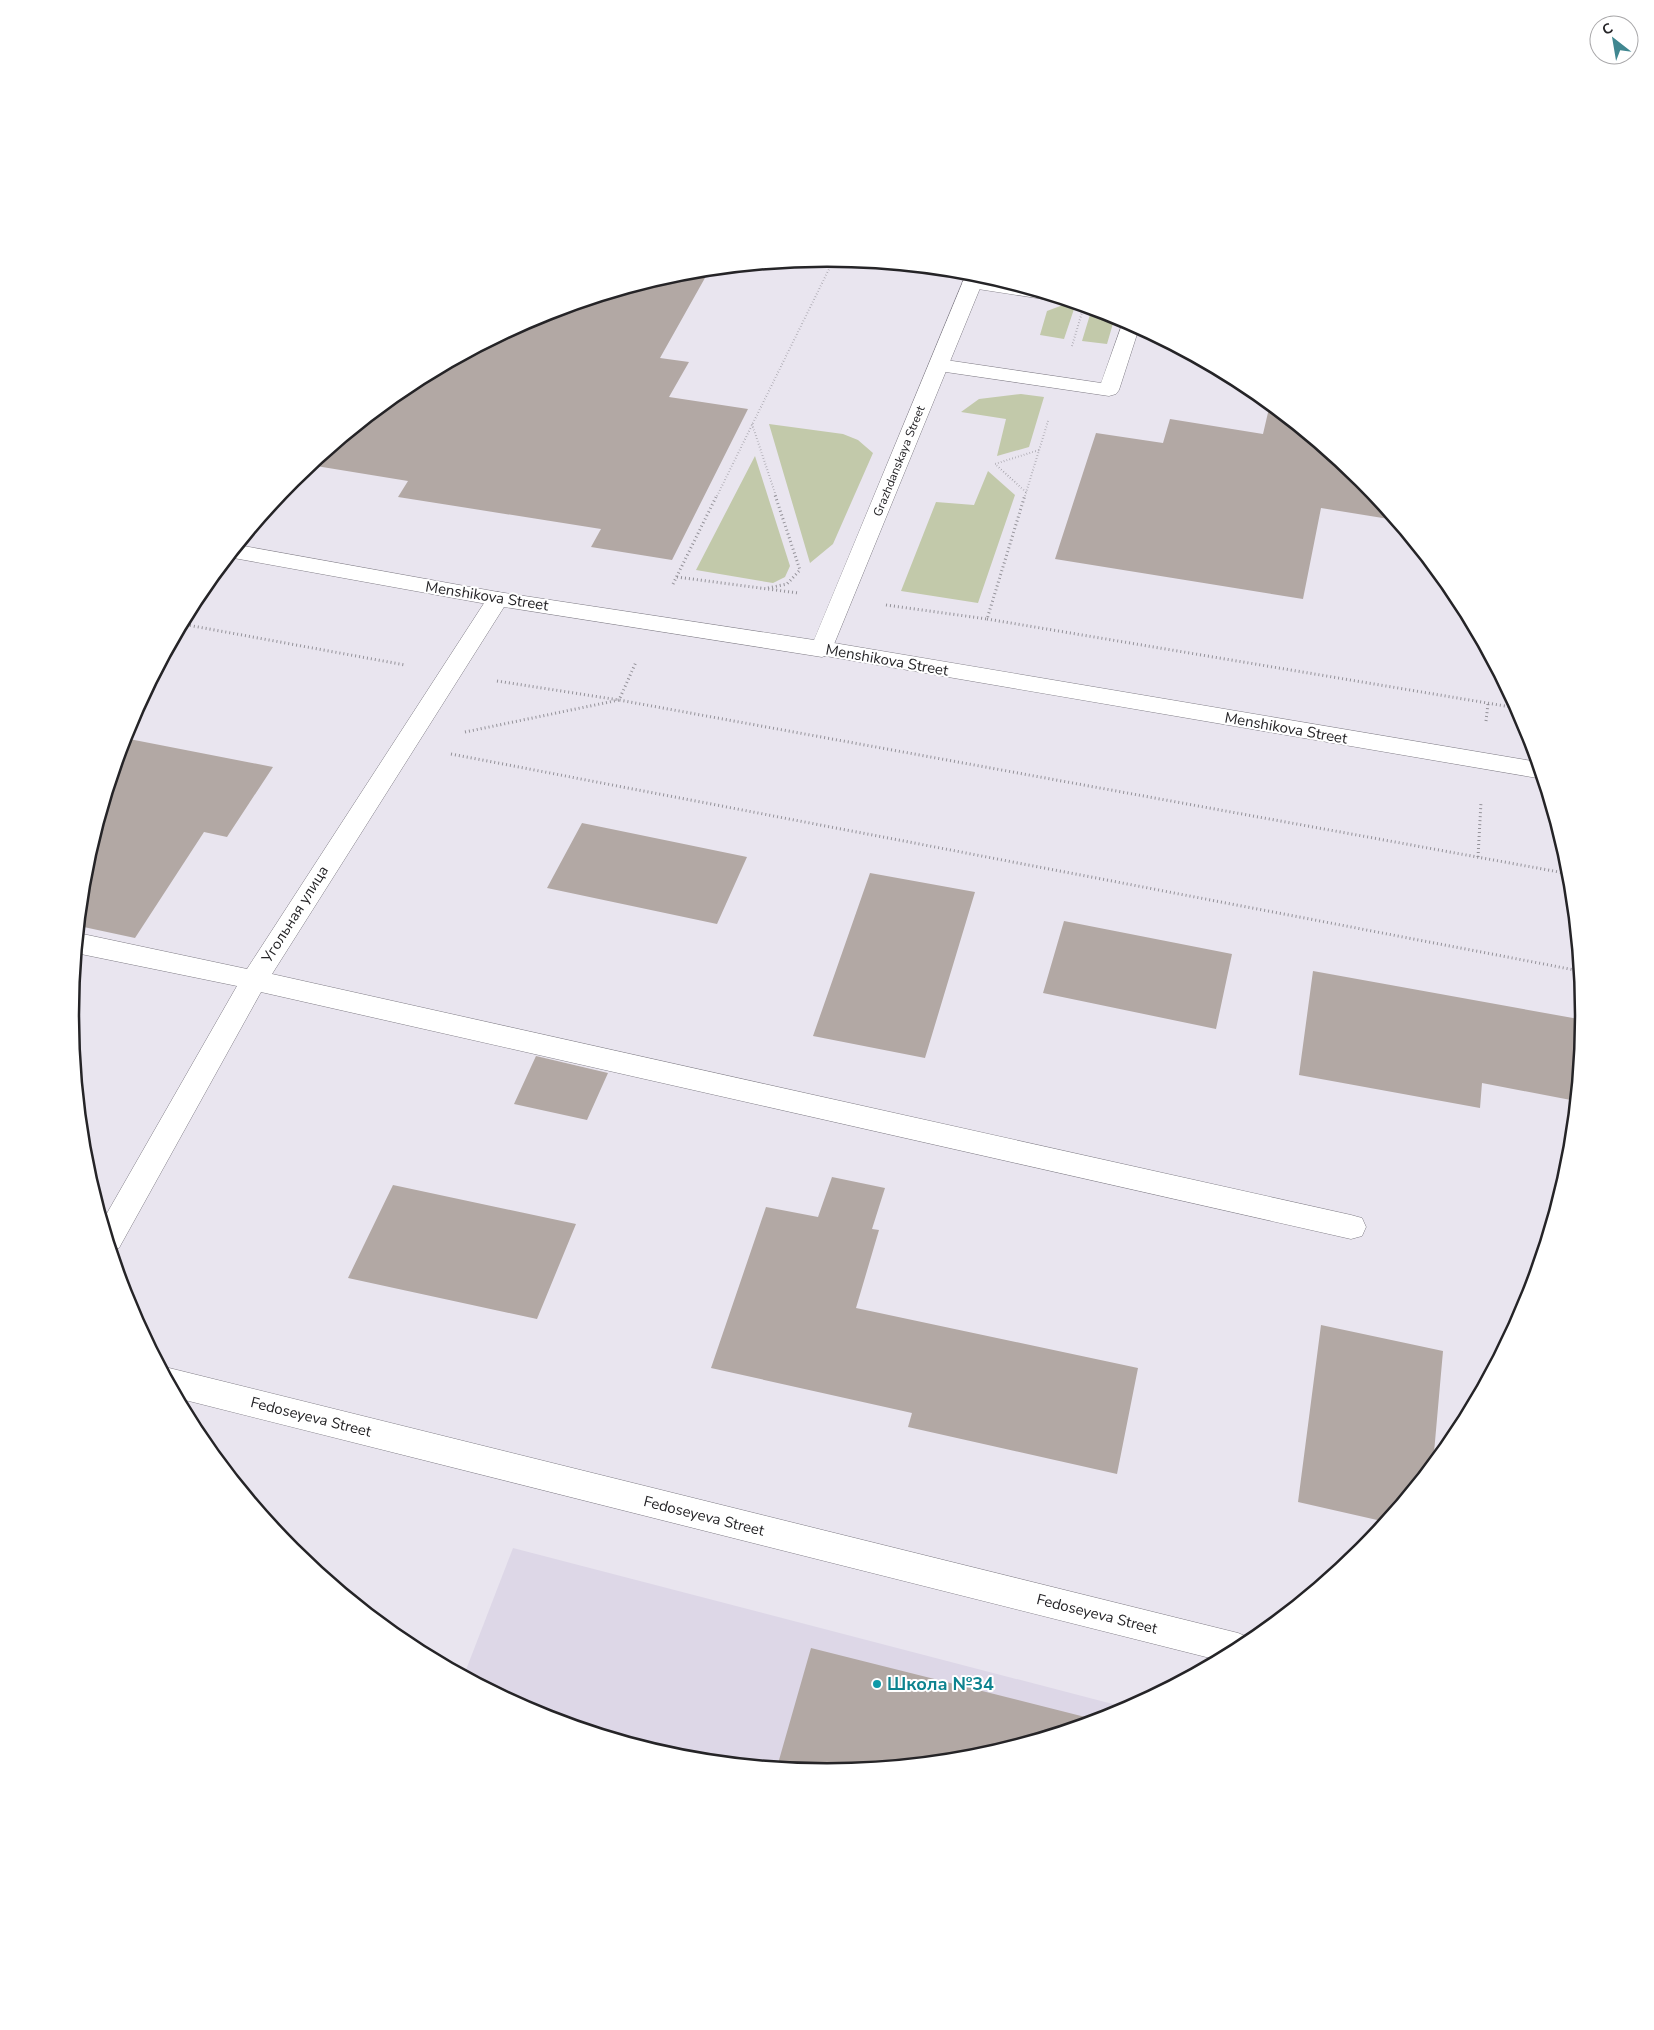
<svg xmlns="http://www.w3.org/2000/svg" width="1654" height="2030" viewBox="0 0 1654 2030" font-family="'Nunito Sans',sans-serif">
<rect width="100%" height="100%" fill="#e9e5ef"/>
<path fill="#ddd7e7" d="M513,1548L1128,1708L1116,1714L974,1758L827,1772L679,1757L537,1714L464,1675Z"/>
<path fill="#c2c9aa" d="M1063,305L1075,306L1064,339L1040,335L1047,311Z
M1092,308L1105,312L1114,320L1107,344L1082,341Z
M1021,394L1044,397L1029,447L997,456L1006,419L961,412L979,399Z
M769,424L843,434L858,440L873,453L833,544L810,563Z
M755,456L790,566L785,577L773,583L696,570Z
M988,471L1015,495L978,603L901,591L936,502L974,505Z"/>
<path fill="#b2a8a4" d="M710,269L660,358L689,362L669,397L748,409L672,560L591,547L601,529L398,497L408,481L310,465L407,385L538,316L680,272Z
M1270,404L1362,480L1395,520L1321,508L1303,599L1055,559L1096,433L1163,443L1170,419L1263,434Z
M124,738L273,767L227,837L204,832L135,938L79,926L85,867Z
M582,823L747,857L717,924L547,888Z
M870,873L975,892L925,1058L813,1036Z
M1064,921L1232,954L1216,1029L1043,993Z
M1313,971L1584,1020L1576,1101L1482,1083L1480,1108L1299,1075Z
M536,1056L608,1073L587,1120L514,1104Z
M832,1177L885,1188L872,1229L879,1230L856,1308L1138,1368L1117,1474L908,1427L912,1413L711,1368L766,1207L818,1217Z
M393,1185L576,1224L537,1319L348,1278Z
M1321,1325L1443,1351L1433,1464L1386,1522L1298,1502Z
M811,1648L1097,1720L974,1758L827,1772L777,1767Z"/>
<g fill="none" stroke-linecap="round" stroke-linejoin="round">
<g stroke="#807d86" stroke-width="1">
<path id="minor" d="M972,277L1005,282L1051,296L1043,299L965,287L962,283L965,279Z
M1124,319L1139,328L1119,390L1116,394L1109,396L939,371L932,369L929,365L932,361L939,359L1101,383Z
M498,592L506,594L509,599L272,974L1351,1215L1362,1218L1366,1227L1362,1236L1351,1239L261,992L119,1248L111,1250L102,1222L237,986L76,953L78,933L247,969L490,594Z
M822,641L1538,762L1543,779L814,654L810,649L814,644Z
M169,1368L1238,1633L1250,1638L1252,1641L1218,1660L177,1398L163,1371Z"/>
</g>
<g stroke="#807d86" stroke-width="1">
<path id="major" d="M967,272L985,276L830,654L822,657L498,606L228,557L238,545L498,592L814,640Z"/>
</g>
<path stroke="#949299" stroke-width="2" stroke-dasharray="0.5 2.5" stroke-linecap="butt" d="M1072,346L1083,309
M752,424L776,496
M1026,492L995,464L1039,450
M717,496L834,259
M1025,496L1048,421"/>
<path stroke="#949299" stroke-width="3" stroke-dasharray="1 3" stroke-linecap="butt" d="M677,577L798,593
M673,584L717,495
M768,588L787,584L800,570L775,495
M886,605L987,619L1025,495
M987,619L1517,708
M182,624L405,665
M497,681L619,700L1570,874
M1486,721L1488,704
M465,732L619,700L636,662
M451,754L1580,971
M1478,857L1481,802"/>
<use href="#minor" fill="#fff" fill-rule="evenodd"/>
<use href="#major" fill="#fff" fill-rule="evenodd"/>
</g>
<circle fill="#0f9aa8" stroke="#fff" stroke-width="2" cx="877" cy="1684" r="5"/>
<g text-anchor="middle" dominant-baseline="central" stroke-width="4" stroke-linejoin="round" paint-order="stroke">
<g font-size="12" fill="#252427" stroke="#fff">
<text transform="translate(899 461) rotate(-68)">Grazhdanskaya Street</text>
</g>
<g font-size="15" fill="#252427" stroke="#fff">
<text transform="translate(487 596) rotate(9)">Menshikova Street</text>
<text transform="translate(887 660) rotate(10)">Menshikova Street</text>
<text transform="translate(1286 728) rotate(10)">Menshikova Street</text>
<text transform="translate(295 914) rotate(-58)">Угольная улица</text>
<text transform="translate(311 1417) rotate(14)">Fedoseyeva Street</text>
<text transform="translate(704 1516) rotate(14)">Fedoseyeva Street</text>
<text transform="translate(1097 1614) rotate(14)">Fedoseyeva Street</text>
</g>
<g font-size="18" font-weight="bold" fill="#0d838f" stroke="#fff" text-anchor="start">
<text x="887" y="1684">Школа №34</text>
</g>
</g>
<path d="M0 0H1654V2030H0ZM79 1015a748 748 0 1 1 1496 0a748 748 0 1 1-1496 0Z" fill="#fff" fill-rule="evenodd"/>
<path fill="none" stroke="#252427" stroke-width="2.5" d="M79 1015a748 748 0 1 1 1496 0a748 748 0 1 1-1496 0Z"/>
<g transform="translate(1614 40) rotate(329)"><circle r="24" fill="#ffffff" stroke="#a8a7a9"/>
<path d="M0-4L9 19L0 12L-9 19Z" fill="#408790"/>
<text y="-8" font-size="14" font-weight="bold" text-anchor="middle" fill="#252427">С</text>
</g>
</svg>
